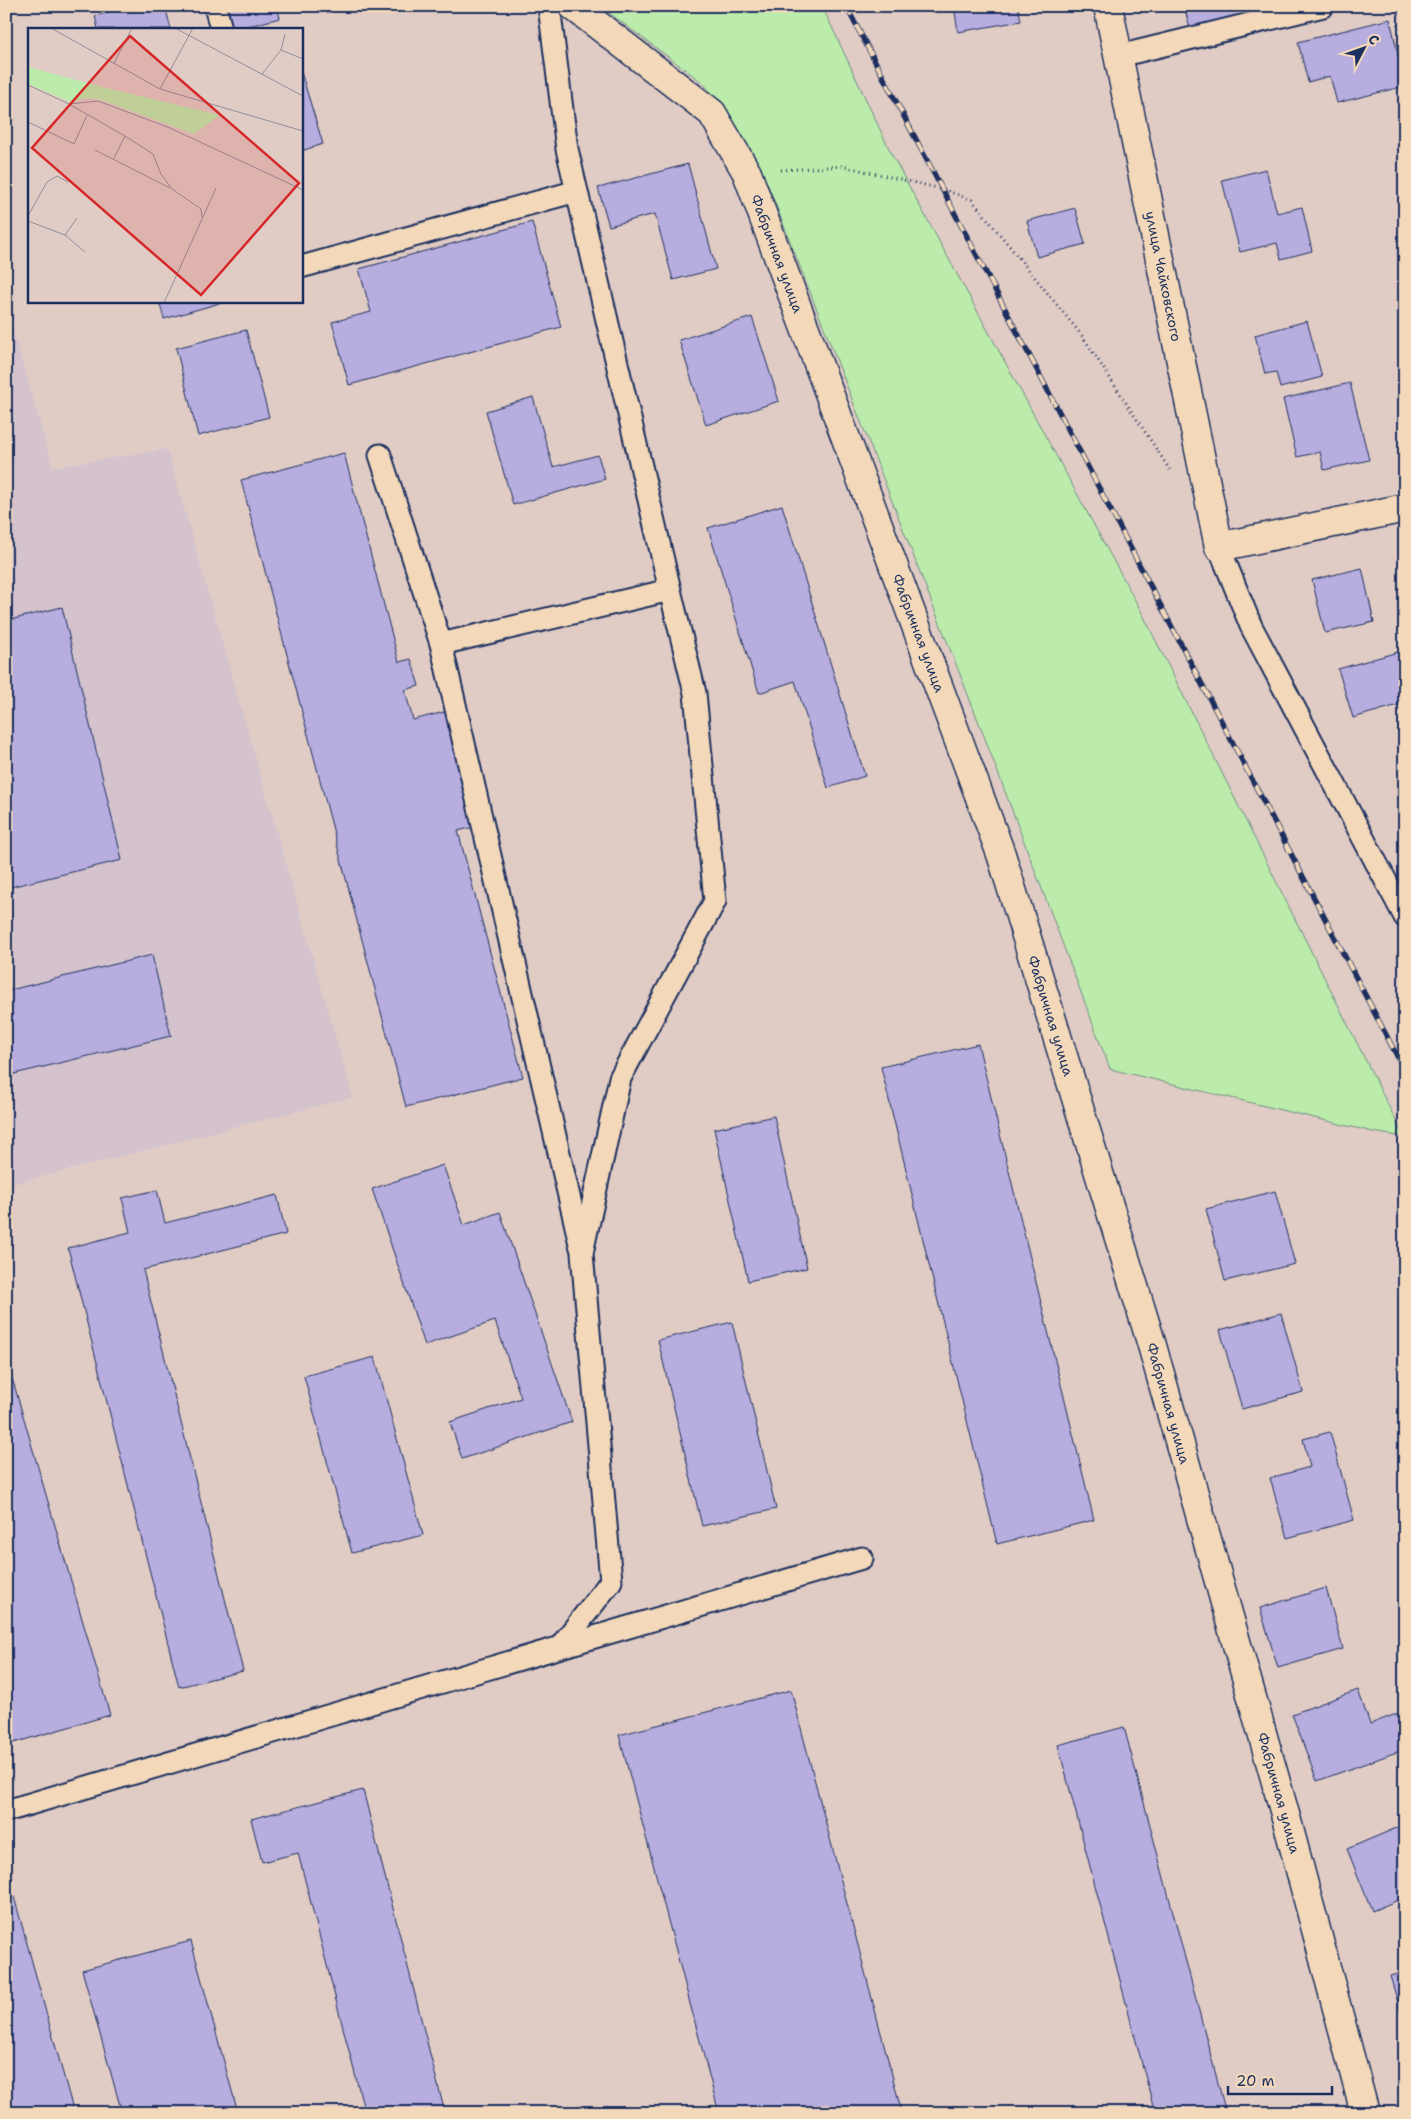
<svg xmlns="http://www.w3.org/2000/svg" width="1411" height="2119" viewBox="0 0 1411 2119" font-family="'Shantell Sans',sans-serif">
<rect width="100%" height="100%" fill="#e1ccc5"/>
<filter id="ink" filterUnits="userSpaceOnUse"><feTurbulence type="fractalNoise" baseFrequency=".02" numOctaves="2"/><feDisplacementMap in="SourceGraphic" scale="10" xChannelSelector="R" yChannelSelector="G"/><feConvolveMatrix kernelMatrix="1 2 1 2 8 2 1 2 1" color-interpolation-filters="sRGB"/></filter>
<g filter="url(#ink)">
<path fill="#d4c3cd" d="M6,308L53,467L167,449L353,1097L6,1186Z"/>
<path fill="#bcecab" stroke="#6c8e84" d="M600,6H822L892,155L1141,611L1404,1137L1373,1132L1110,1069L981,728L770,190L737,127L703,83Z"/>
<path fill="#b7addf" stroke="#1b2f5e" d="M131,6H165L171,29H98L95,16Z
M222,6H277L280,18L237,29H227Z
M954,6H1018L1021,21L958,32Z
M1184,6H1248L1249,14L1190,28Z
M1390,19L1405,86L1337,103L1330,76L1308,82L1298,42Z
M301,72L323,144L301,151Z
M688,164L716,269L673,280L655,214L609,226L598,188Z
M1266,169L1277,213L1302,207L1312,251L1281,259L1277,243L1240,252L1222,180Z
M1075,208L1085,244L1037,257L1027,221Z
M532,222L561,327L349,385L332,322L371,312L359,269Z
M159,301H227L164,319Z
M752,317L779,401L706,425L679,340Z
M1307,321L1322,377L1280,388L1276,372L1265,374L1255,335Z
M246,330L269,417L198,436L176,348Z
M1350,383L1369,460L1324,470L1320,452L1297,457L1283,399Z
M533,397L553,467L598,455L605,479L513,505L486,411Z
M344,453L399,662L411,659L419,686L405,690L413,720L452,710L482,825L458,831L523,1077L406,1107L241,480Z
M782,505L865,776L828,788L795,681L759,693L708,528Z
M1362,568L1374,622L1325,633L1312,580Z
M62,607L122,860L6,888V621Z
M1405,650V703L1353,718L1338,669Z
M152,955L171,1036L6,1076V991Z
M978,1044L1094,1520L997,1544L881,1067Z
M774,1116L807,1268L748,1281L714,1129Z
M443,1165L464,1225L500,1212L572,1422L462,1459L450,1422L521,1398L495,1321L425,1345L372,1189Z
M157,1190L165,1223L277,1195L286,1234L143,1270L243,1671L179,1687L68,1248L130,1232L122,1198Z
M1275,1191L1295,1264L1225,1281L1206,1209Z
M1281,1313L1303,1392L1242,1409L1220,1330Z
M732,1322L776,1509L702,1526L658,1340Z
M6,1357L110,1715L10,1744L6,1732Z
M375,1357L423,1535L352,1553L304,1376Z
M1330,1432L1354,1520L1287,1538L1270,1478L1310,1467L1303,1439Z
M1326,1588L1343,1649L1278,1668L1260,1608Z
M791,1690L902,2113H719L619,1735Z
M1358,1690L1370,1724L1399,1713L1405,1729V1749L1317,1781L1292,1714Z
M1124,1727L1226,2113H1155L1058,1745Z
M363,1790L445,2113H365L298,1853L262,1862L251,1819Z
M1401,1826L1405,1835V1897L1372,1911L1347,1849Z
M6,1875H8L74,2113H6Z
M191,1941L238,2113H122L82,1970Z
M1405,1972V2026L1390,1976Z"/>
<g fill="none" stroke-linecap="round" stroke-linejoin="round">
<g stroke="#1b2f5e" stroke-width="25">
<path id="service" d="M215,6L221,29
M1119,56L1323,6
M301,267L577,191
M380,455L441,644L581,1248
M1219,547L1251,626L1405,917
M441,644L670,590L567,149L549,6
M560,1647L611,1581L582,1253L620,1078L715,901L695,693L670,590
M6,1811L862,1558"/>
</g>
<g stroke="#1b2f5e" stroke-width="31">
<g id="minor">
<path id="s1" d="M573,6L712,113L747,173L1001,854L1151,1342L1287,1821L1365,2113"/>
<path id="s2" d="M1108,6L1219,547L1405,508"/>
</g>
</g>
<path stroke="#1b2f5e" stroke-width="3" stroke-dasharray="1 4" stroke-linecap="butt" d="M781,170L843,166L942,189L972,200L1083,337L1170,470"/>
<use href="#service" stroke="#f3d9ba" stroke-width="21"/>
<use href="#minor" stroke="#f3d9ba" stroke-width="28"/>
<g stroke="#1b2f5e" stroke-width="5.5">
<path id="rail" d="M846,6L1405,1071"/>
</g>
<use href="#rail" stroke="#f3d9ba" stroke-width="4" stroke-dasharray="11" stroke-linecap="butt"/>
</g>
</g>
<g text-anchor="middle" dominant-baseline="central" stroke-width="4.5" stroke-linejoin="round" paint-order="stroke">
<g font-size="14" fill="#1b2f5e" stroke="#f3d9ba">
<text stroke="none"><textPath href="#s1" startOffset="331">Фабричная улица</textPath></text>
<text stroke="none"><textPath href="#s2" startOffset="276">улица Чайковского</textPath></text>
<text stroke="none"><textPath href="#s1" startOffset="736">Фабричная улица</textPath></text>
<text stroke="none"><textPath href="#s1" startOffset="1141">Фабричная улица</textPath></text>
<text stroke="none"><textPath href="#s1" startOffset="1546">Фабричная улица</textPath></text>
<text stroke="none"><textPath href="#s1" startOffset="1951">Фабричная улица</textPath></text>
</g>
</g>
<g transform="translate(28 28)">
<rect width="275" height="275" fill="#e1ccc5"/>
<path d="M0,39L78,60L192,87L166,106L73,72L59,70L43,74L0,56Z" fill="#bcecab"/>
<path fill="none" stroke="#928d9c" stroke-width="1" d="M23,0L132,61L275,103M147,0L275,68M253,22L275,31M86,35L104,0M234,46L253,22L257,6M0,57L41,76L70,73L142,100L275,162M132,61L165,0M41,76L97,108L86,130M0,94L46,116L59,87M97,108L125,126L133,146L144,161L173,181L174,190M67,122L142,160M0,188L19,154L29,148L40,154M0,193L37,207L57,224M37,207L49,190M136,275L188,160"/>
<path fill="#d62828" fill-opacity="0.15" stroke="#d62828" stroke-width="2.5" d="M102,8L271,155L173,267L4,120Z"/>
<rect width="275" height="275" fill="none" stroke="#1b2f5e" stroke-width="2.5"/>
</g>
<rect width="1411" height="2119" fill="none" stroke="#f3d9ba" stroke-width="25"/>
<rect x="12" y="12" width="1386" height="2094" fill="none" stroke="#1b2f5e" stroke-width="2" filter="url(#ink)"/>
<g transform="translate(1364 48) rotate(49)" stroke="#f3d9ba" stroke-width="4" paint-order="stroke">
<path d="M0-4L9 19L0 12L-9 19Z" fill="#1b2f5e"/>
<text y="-8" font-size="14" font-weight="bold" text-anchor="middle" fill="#1b2f5e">С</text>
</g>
<path d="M1228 2086v8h104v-8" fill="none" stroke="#1b2f5e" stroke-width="2.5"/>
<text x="1236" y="2086" font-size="15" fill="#1b2f5e" stroke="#f3d9ba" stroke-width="4" paint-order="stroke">20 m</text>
</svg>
